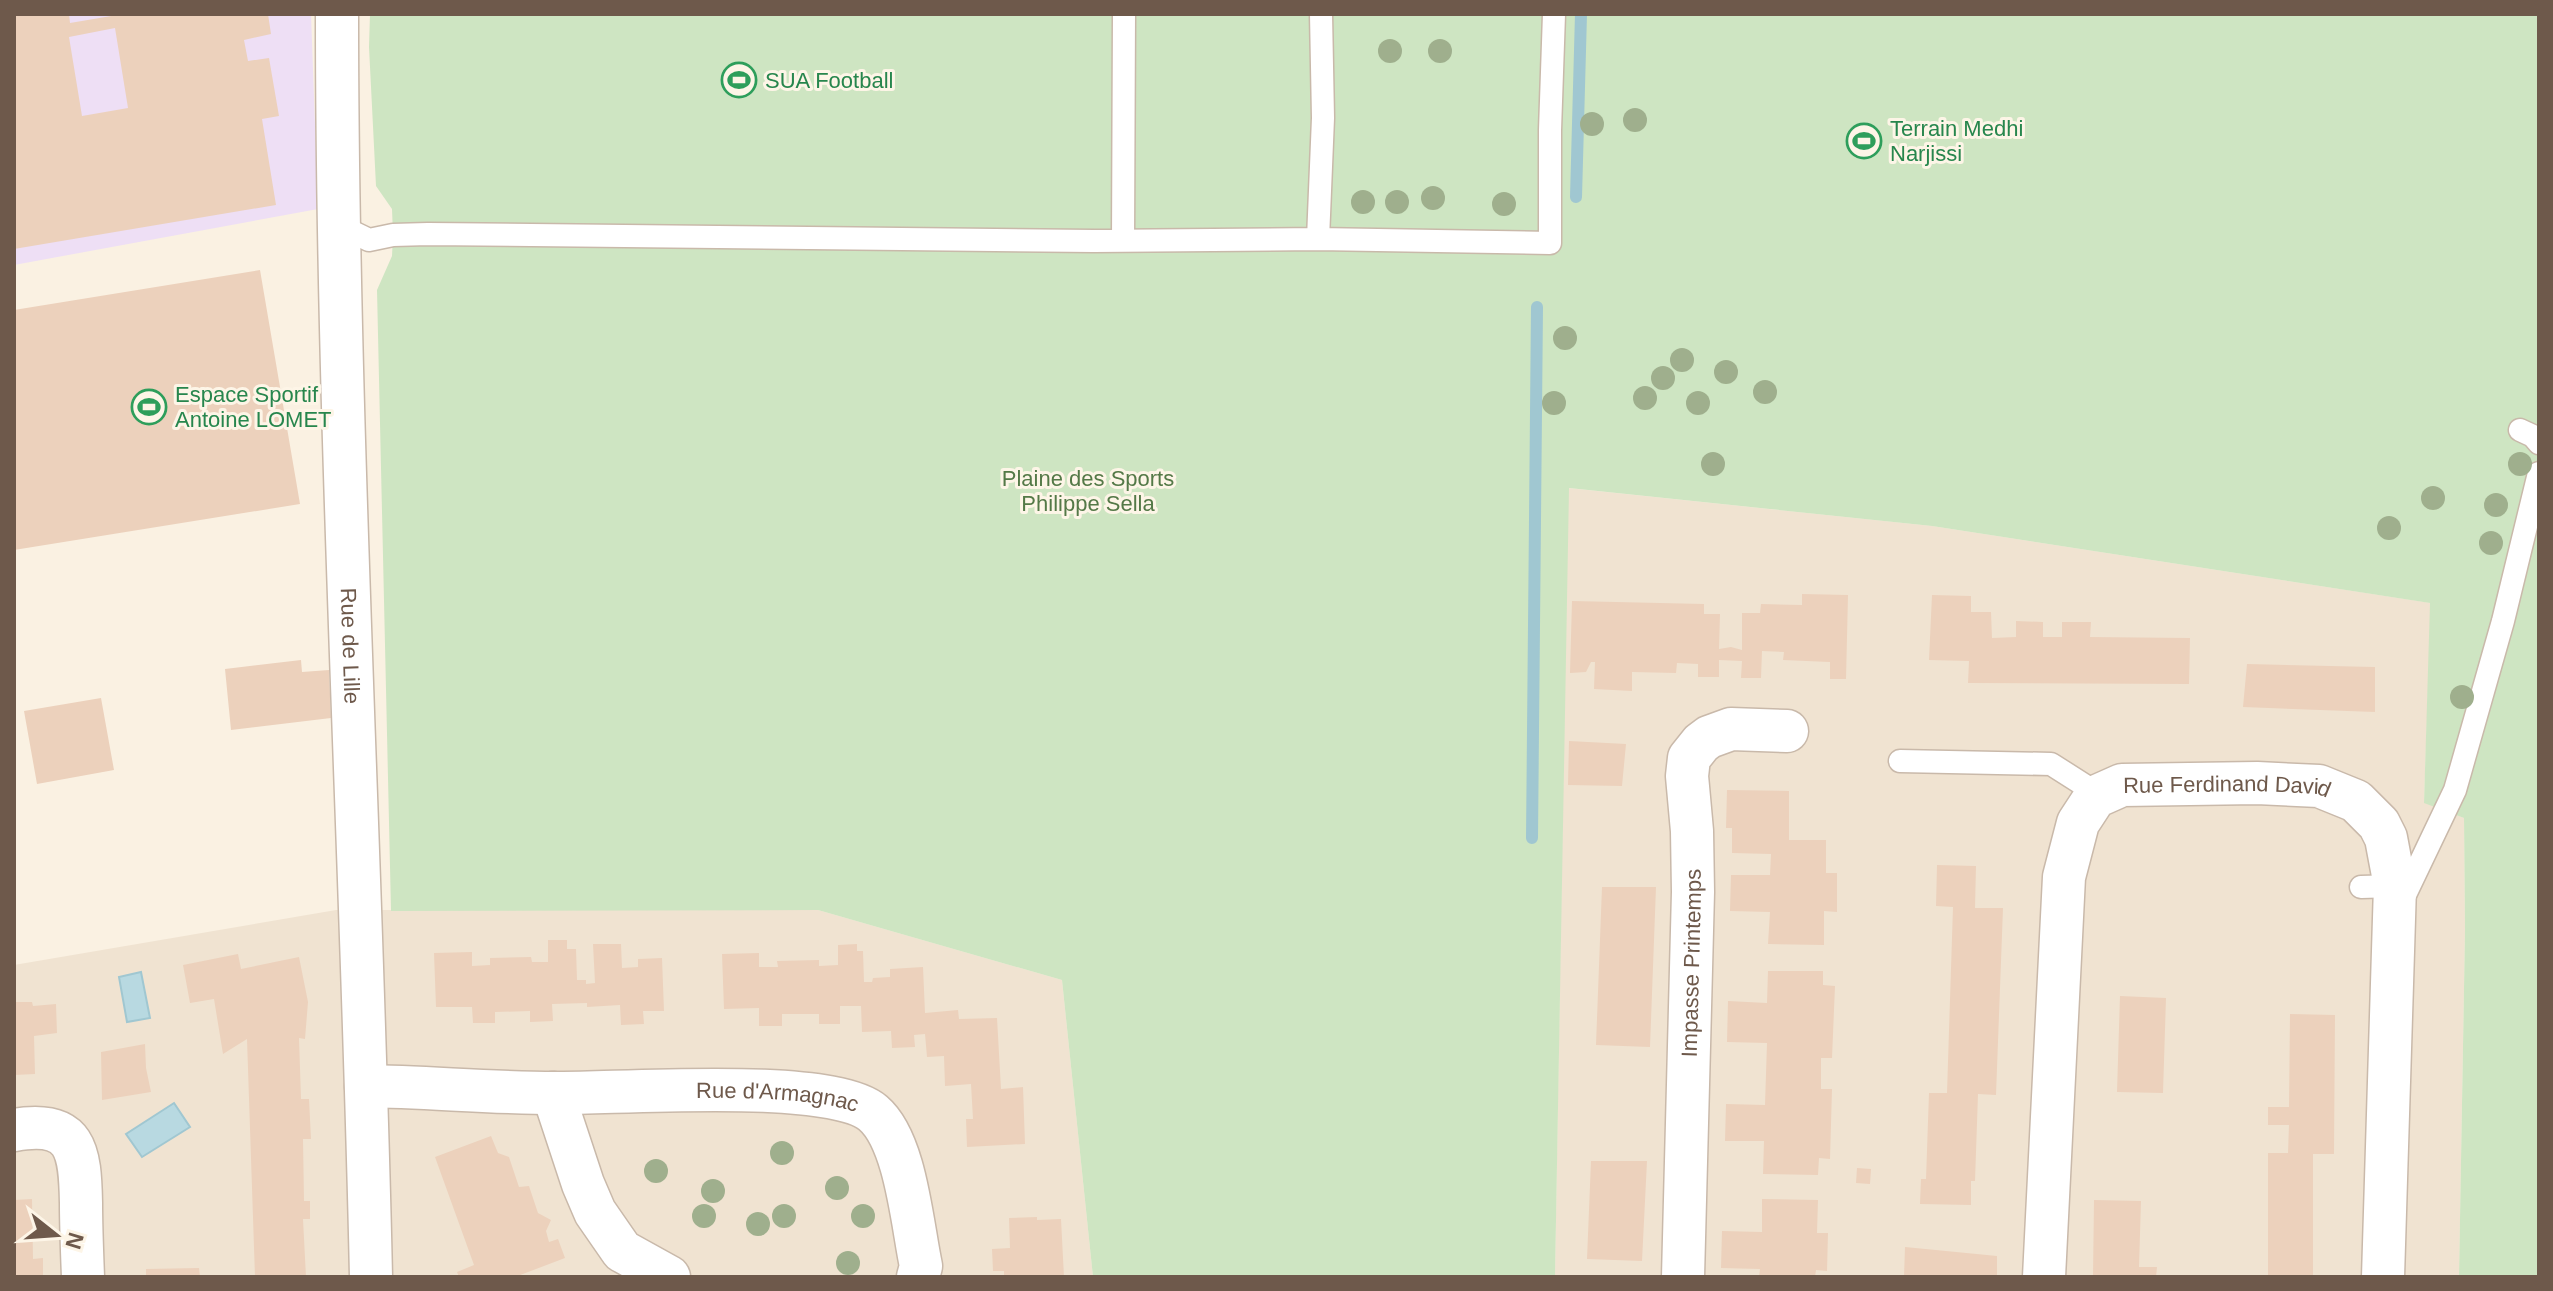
<svg xmlns="http://www.w3.org/2000/svg" width="2553" height="1291" viewBox="0 0 2553 1291" font-family="Arial,sans-serif">
<rect width="100%" height="100%" fill="#faf1e2"/>
<path fill="#f0e3d1" d="M1568,488L1932,526L2431,603L2424,802L2464,818L2465,930L2459,1277H1555Z
M336,910H818L1062,980L1093,1277H14V965Z"/>
<path fill="#eedff5" d="M14,14H311L318,209L14,265Z"/>
<path fill="#cee5c2" d="M370,14H2539V1277H2459L2465,930L2464,818L2424,803L2430,603L1932,526L1569,488L1555,1277H1093L1062,980L818,910L391,911L377,290L392,256L393,235L392,209L376,186L369,47Z"/>
<path fill="#b8d9e1" stroke="#a0c7d1" stroke-width="2" d="M141,972L150,1018L127,1022L119,977Z
M174,1103L190,1127L142,1157L126,1134Z"/>
<g fill="none" stroke-linecap="round" stroke-linejoin="round">
<path stroke="#a0c7d1" stroke-width="12" d="M1576,197L1581,14
M1532,838L1537,307"/>
</g>
<path fill="#ecd1bc" fill-rule="evenodd" d="M14,14H69L70,23L123,14H268L271,34L244,40L248,61L269,58L279,116L262,119L276,205L14,249ZM115,28L128,108L82,116L69,37Z
M260,270L300,504L14,550V310Z
M1802,594L1848,595L1846,679H1830V662L1783,660L1784,652L1762,651L1761,678H1741L1742,661L1719,660V677H1698V664L1677,663L1676,673L1632,672V691L1594,689L1595,662H1591L1586,672L1570,673L1572,601L1704,604V614H1720L1719,649L1731,647L1742,650V613H1760L1761,604L1802,605Z
M1932,595L1971,596V612H1991L1992,638L2016,637V621L2043,622V637H2062V622H2091L2090,637L2190,638L2189,684L1968,683L1969,661L1929,660Z
M301,660L302,672L329,670L331,718L231,730L225,669Z
M2247,664L2375,667V712L2243,707Z
M101,698L114,770L37,784L24,711Z
M1569,741L1626,744L1622,786L1568,785Z
M1727,790L1789,791V840H1826V873H1837V912L1824,911V945L1768,944L1770,912L1730,911L1731,875H1770L1771,854L1732,853V828H1726Z
M1937,865L1976,866L1975,908H2003L1996,1095L1978,1094L1975,1181H1971V1205L1920,1204L1921,1179H1926L1929,1093H1947L1953,907L1936,906Z
M1602,887H1656L1650,1047L1596,1045Z
M548,940H567V949H576L577,980H586V984L595,983L593,944H621L622,968L638,967V959L662,958L664,1011H643L644,1024L621,1025L620,1005L587,1007V1003L552,1004L553,1021L530,1022V1011L495,1012V1023H473L472,1007H436L434,953L472,952V966L490,965V958L531,957L532,962H548Z
M857,944V951H863L864,982H872L873,978L890,977V969L923,967L925,1013L958,1010L959,1019L997,1018L1001,1089L1023,1087L1025,1144L967,1147L966,1119H973L971,1084L945,1086L944,1056L927,1057L925,1034L914,1035L915,1047L892,1048L891,1031L862,1032L861,1006H840V1024H819V1014H782V1026H759V1008L724,1009L722,954L759,953V967H778L777,961L819,960V966L838,965V945Z
M238,954L241,969L299,957L308,1002L305,1039L299,1038L301,1099H309L311,1139H303L304,1201H310V1219H303L306,1277H255L247,1039L223,1054L214,999L190,1003L183,965Z
M1768,971H1823V985L1835,986L1832,1058H1821V1089H1832L1830,1159L1819,1158L1818,1175L1763,1174L1764,1141H1725L1726,1104L1765,1105L1767,1043L1727,1042L1728,1001L1767,1003Z
M2120,996L2166,998L2163,1093L2117,1092Z
M14,1002H32L33,1006L56,1004L57,1033L34,1036L35,1074L14,1075Z
M2290,1014L2335,1015L2334,1154H2313V1277H2268V1153H2288L2289,1125H2268V1107H2289Z
M145,1044L146,1068L151,1092L102,1100L101,1052Z
M491,1136L498,1153L509,1157L519,1187L529,1186L538,1213L551,1220L546,1231L549,1242L558,1239L565,1258L515,1277H459L457,1272L474,1265L435,1157Z
M1591,1161H1647L1642,1261L1587,1259Z
M1857,1168L1871,1169L1870,1184L1856,1183Z
M32,1199L33,1259L43,1258V1277H14V1200Z
M1762,1199L1818,1200L1817,1233H1828L1827,1271L1816,1270L1815,1277H1759L1760,1269L1721,1268L1722,1231L1762,1232Z
M2094,1200L2141,1201L2139,1267H2157L2156,1277H2093Z
M1037,1217V1220L1061,1219L1064,1277H1004V1271H993L992,1249L1010,1248L1009,1218Z
M1905,1247L1997,1256V1277H1904Z
M199,1268L200,1277H146V1269Z"/>
<g fill="none" stroke-linecap="round" stroke-linejoin="round">
<g stroke="#c9b9aa" stroke-width="25">
<path id="service" d="M338,225L369,240L393,235L428,234L1094,241L1318,239L1550,243V130L1554,14
M1318,239L1323,118L1321,14
M1123,240L1124,14
M2520,430L2533,436L2539,443
M1900,761L2051,764L2084,785L2095,797
M2361,887L2395,886
M2402,901L2455,790L2503,621L2539,473"/>
</g>
<g stroke="#c9b9aa" stroke-width="45">
<g id="minor">
<path id="s1" d="M337,14C337,435 362,856 371,1277"/>
<path id="s2" d="M366,1086C429,1087 492,1093 555,1093C617,1094 830,1077 873,1113C906,1141 912,1224 921,1266L918,1277"/>
<path d="M553,1093L583,1184L595,1212L622,1251L669,1277"/>
<path d="M14,1130C77,1119 80,1151 81,1203C81,1227 82,1252 83,1277"/>
<path id="s3" d="M1683,1277L1693,892L1692,831L1687,776L1689,758L1701,743L1709,737L1731,729L1787,731"/>
<path id="s4" d="M2044,1277L2064,877L2078,823L2095,797L2122,785L2257,783L2319,786L2356,801L2379,824L2386,838L2395,886L2383,1277"/>
</g>
</g>
<use href="#service" stroke="#fff" stroke-width="22"/>
<use href="#minor" stroke="#fff" stroke-width="42"/>
</g>
<g fill="#9faf8d">
<circle cx="1390" cy="51" r="12"/>
<circle cx="1440" cy="51" r="12"/>
<circle cx="1635" cy="120" r="12"/>
<circle cx="1592" cy="124" r="12"/>
<circle cx="1433" cy="198" r="12"/>
<circle cx="1363" cy="202" r="12"/>
<circle cx="1397" cy="202" r="12"/>
<circle cx="1504" cy="204" r="12"/>
<circle cx="1565" cy="338" r="12"/>
<circle cx="1682" cy="360" r="12"/>
<circle cx="1726" cy="372" r="12"/>
<circle cx="1663" cy="378" r="12"/>
<circle cx="1765" cy="392" r="12"/>
<circle cx="1645" cy="398" r="12"/>
<circle cx="1554" cy="403" r="12"/>
<circle cx="1698" cy="403" r="12"/>
<circle cx="1713" cy="464" r="12"/>
<circle cx="2520" cy="464" r="12"/>
<circle cx="2433" cy="498" r="12"/>
<circle cx="2496" cy="505" r="12"/>
<circle cx="2389" cy="528" r="12"/>
<circle cx="2491" cy="543" r="12"/>
<circle cx="2462" cy="697" r="12"/>
<circle cx="782" cy="1153" r="12"/>
<circle cx="656" cy="1171" r="12"/>
<circle cx="837" cy="1188" r="12"/>
<circle cx="713" cy="1191" r="12"/>
<circle cx="704" cy="1216" r="12"/>
<circle cx="784" cy="1216" r="12"/>
<circle cx="863" cy="1216" r="12"/>
<circle cx="758" cy="1224" r="12"/>
<circle cx="848" cy="1263" r="12"/>
</g>
<defs>
<g id="stadium-ring" transform="scale(1.8)"><circle r="9.5" fill="#fdf5e7" stroke="#2e9e5b" stroke-width="1.5"/><path d="M0-5a6.5 5 0 1 0 0 10a6.5 5 0 1 0 0-10ZM-3.5-1.8h7v3.6h-7Z" fill="#2e9e5b"/></g>
</defs>
<g fill-rule="evenodd">
<use href="#stadium-ring" x="739" y="80"/>
<use href="#stadium-ring" x="1864" y="141"/>
<use href="#stadium-ring" x="149" y="407"/>
</g>
<g text-anchor="middle" dominant-baseline="central" stroke-width="6" stroke-linejoin="round" paint-order="stroke">
<g font-size="22" fill="#27864d" stroke="#fdf5e7" text-anchor="start">
<text x="765" y="80">SUA Football</text>
<text x="1890" y="128">Terrain Medhi<tspan x="1890" dy="25">Narjissi</tspan></text>
<text x="175" y="394">Espace Sportif<tspan x="175" dy="25">Antoine LOMET</tspan></text>
</g>
<g font-size="22" fill="#547947" stroke="#fdf5e7">
<text x="1088" y="478">Plaine des Sports<tspan x="1088" dy="25">Philippe Sella</tspan></text>
</g>
<g font-size="22" fill="#6e594b" stroke="#fdf5e7">
<text stroke="none"><textPath href="#s1" startOffset="632">Rue de Lille</textPath></text>
<text stroke="none"><textPath href="#s4" startOffset="622">Rue Ferdinand David</textPath></text>
<text stroke="none"><textPath href="#s3" startOffset="314">Impasse Printemps</textPath></text>
<text stroke="none"><textPath href="#s2" startOffset="412">Rue d'Armagnac</textPath></text>
</g>
</g>
<rect width="2553" height="1291" fill="none" stroke="#6e594b" stroke-width="32"/>
<g transform="translate(56 1235) rotate(107)" stroke="#fdf5e7" stroke-width="6" paint-order="stroke">
<path d="M0-6L14 30L0 20L-14 30Z" fill="#6e594b"/>
<text y="-12" font-size="22" font-weight="bold" text-anchor="middle" fill="#6e594b">N</text>
</g>
</svg>
